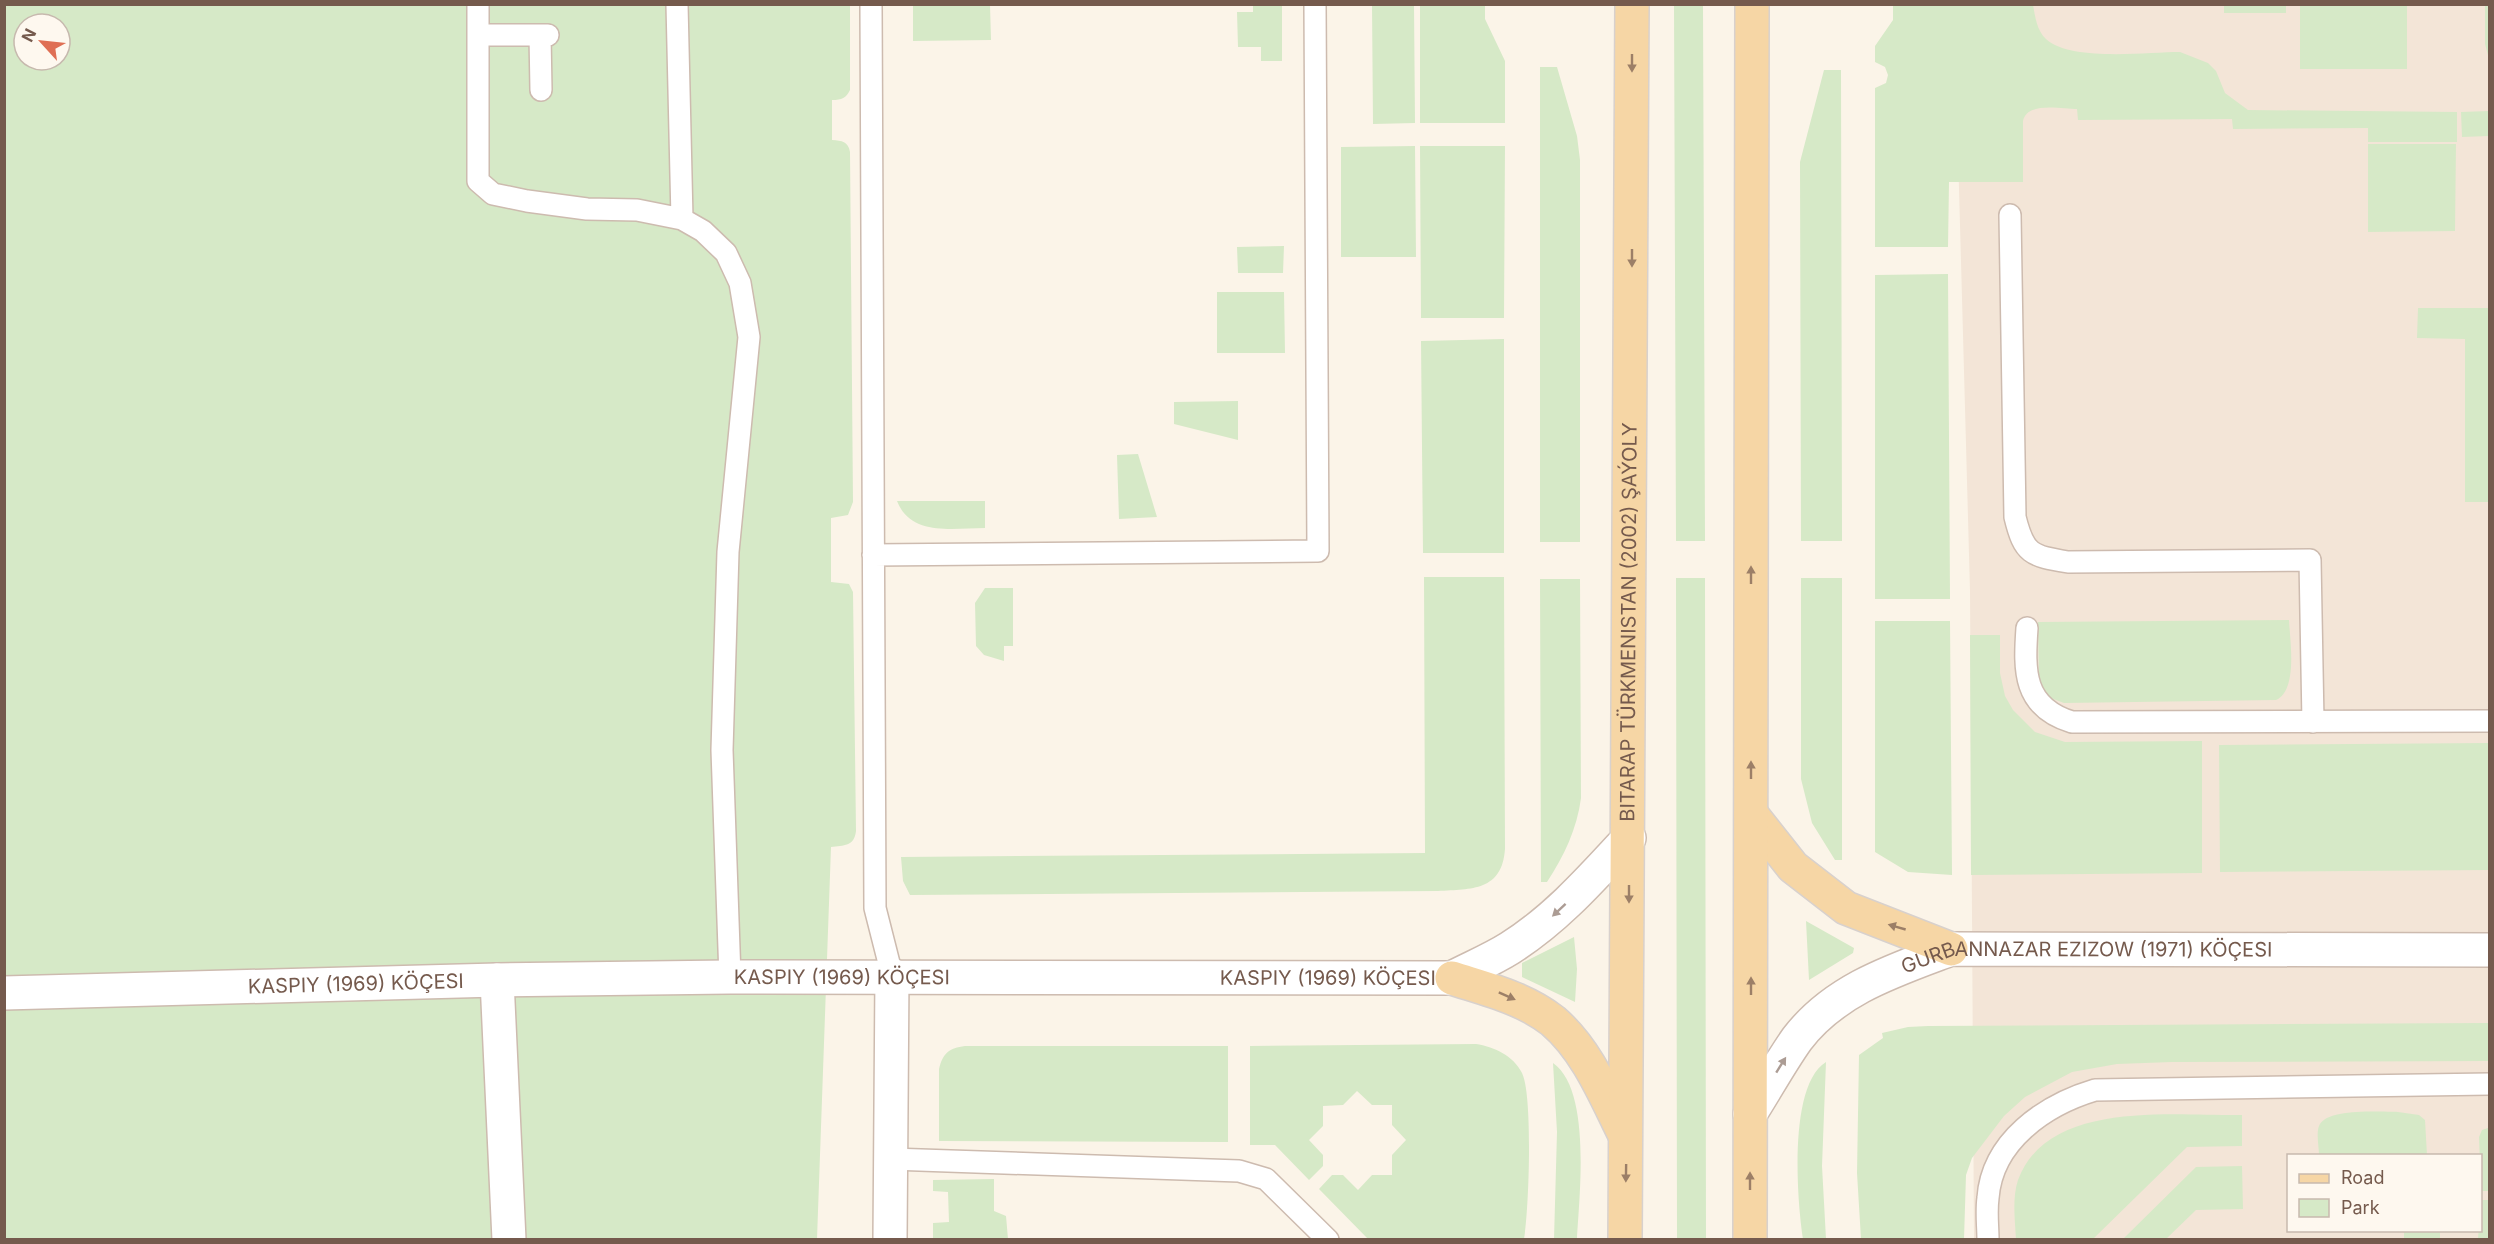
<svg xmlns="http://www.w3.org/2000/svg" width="2494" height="1244" viewBox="0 0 2494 1244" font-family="Inter,sans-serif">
<rect width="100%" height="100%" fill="#fbf4e8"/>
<path fill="#f3e5d7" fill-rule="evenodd" d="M1954,5H2489V1239H1974L1970,591ZM2288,1156H2480V1230H2288Z"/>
<path fill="#d6e9c7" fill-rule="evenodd" d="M5,5H850V90C846,98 842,100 832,100V140C842,141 848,141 850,152L853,502L848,515L831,518V582L849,584L853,592L856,831C854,847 844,845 831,847L817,1239L5,1240ZM24,24H60V60H24Z
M913,5H990L991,40L913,41Z
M1253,5H1282V61H1261V47H1238L1237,12H1253Z
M1372,5H1414L1415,123L1373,124Z
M1420,5H1485V19L1505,61V123H1420Z
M1674,5H1703L1705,541H1676Z
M1893,5H2033C2035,16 2037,31 2046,39C2071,62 2147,52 2180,52L2208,63L2216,71L2225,93L2248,110L2457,112V142H2368V128L2233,129L2232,119L2078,120L2077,109C2062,109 2027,101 2023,121V182H1949L1948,247H1875V88L1886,83L1888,75L1885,67L1875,62V46L1893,20Z
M2224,5H2286V13H2224Z
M2300,5H2407V69H2300Z
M2485,5H2489V59L2485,44Z
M1540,67H1557L1577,136L1580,160V542H1540Z
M1824,70H1841L1842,541H1801L1800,162Z
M2489,111V136L2462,137L2461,112Z
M2368,144H2456L2455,231L2368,232Z
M1415,146L1416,257H1341V147Z
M1420,146H1505L1504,318H1421Z
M1284,246L1283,273H1238L1237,247Z
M1948,274L1950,599H1875V275Z
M1217,292H1284L1285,353H1217Z
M2418,308H2489V502H2465V339L2417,338Z
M1504,339V553H1423L1421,341Z
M1238,401V440L1174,424V402Z
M1138,454L1157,517L1119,519L1117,455Z
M897,501H985V528C954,528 911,537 897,501Z
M1424,577H1504L1505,849C1502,891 1472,889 1438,891L910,895L903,881L901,857L1425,853Z
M1676,578H1705L1706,1240L1677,1239Z
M1801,578H1842V860H1835L1812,823L1801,779Z
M1540,579H1580L1581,798C1577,829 1564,856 1547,882H1541Z
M985,588H1013V646H1004V661L984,655L976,646L975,603Z
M2289,620C2290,641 2298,690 2276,700L2064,703L2048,697L2039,681L2038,622Z
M1875,621H1950L1952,875L1908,872L1875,852Z
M1970,635H2000V673L2005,696L2013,710L2035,732L2065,742L2202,741V873L1971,875Z
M2489,743V870L2220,872L2219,745Z
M1806,921L1854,948L1853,953L1809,980Z
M1574,937L1577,969L1575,1002L1522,977V963Z
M2489,1023V1061L2172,1062L2117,1064L2072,1072L2025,1097L2004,1116L1972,1158L1966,1175L1964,1239H1861L1857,1173L1859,1055L1883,1038L1882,1033L1908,1027L1928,1026Z
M1476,1044C1494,1047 1513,1055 1522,1073C1533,1095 1529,1211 1524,1239H1368L1319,1189L1332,1175H1343L1358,1190L1372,1175H1392V1155L1406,1140L1392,1125V1105H1372L1357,1091L1343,1105L1323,1106V1126L1309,1140L1323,1155V1166L1309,1180L1275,1145H1250V1046Z
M965,1046H1228V1142L939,1141V1069C943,1053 949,1048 965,1046Z
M1826,1062L1822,1166L1826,1239H1803C1797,1201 1788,1085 1826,1062Z
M1553,1063C1592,1090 1579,1198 1577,1239H1554L1557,1132Z
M2398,1112L2419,1115L2425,1120L2427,1155H2319C2319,1147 2316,1134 2319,1126C2326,1108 2381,1112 2398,1112Z
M2242,1115V1146L2187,1147L2093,1239H2016C2015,1221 2012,1198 2018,1180C2048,1099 2173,1116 2242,1115Z
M2488,1128L2489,1191H2481L2479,1137L2482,1130Z
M2242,1166L2243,1209L2196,1210L2166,1239H2123L2196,1167Z
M994,1179V1211L1006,1216L1008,1239H933V1223L949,1222L948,1192L933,1191V1180Z
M2481,1200H2489V1239H2478Z
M2404,1231H2440V1239H2404Z"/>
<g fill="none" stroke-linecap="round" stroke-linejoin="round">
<g stroke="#cdbbaf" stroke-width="24">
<path id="service" d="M478,4V181L493,194L527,201L587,209L637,210L682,219L703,231L726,253L740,283L749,337L728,552L722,750L730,977
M677,4L682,219
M871,4L875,908L892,975
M478,35H548
M540,35L541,90
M2010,215L2015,517C2024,554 2031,556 2068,562L2310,560L2313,722
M873,555L1318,551L1315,4
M2027,628C2024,671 2023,707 2072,722L2490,721
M891,1159L1239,1171L1266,1179L1328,1240
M1988,1240C1988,1226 1986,1212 1988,1198C1992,1141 2045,1105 2095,1090L2490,1084"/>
</g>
<g stroke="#cdbbaf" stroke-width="36">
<g id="minor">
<path id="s1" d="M4,993L497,980L730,977L1452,978C1471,968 1491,960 1510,948C1556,919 1592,878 1629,838"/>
<path id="s2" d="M1750,1114C1766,1089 1780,1063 1797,1039C1835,989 1895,970 1951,949L2490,950"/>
<path d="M890,1240L892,975"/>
</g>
</g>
<g stroke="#cdbbaf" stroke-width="36">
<path id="tertiary" d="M497,980L509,1240"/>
</g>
<g stroke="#d8d1cd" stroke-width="36">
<g id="primary">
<path d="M1751,814L1793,867L1846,908L1951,949"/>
<path d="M1452,978C1486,989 1524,998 1553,1021C1587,1050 1605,1095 1624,1133"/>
<path id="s3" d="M1625,1240L1632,4"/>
<path d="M1750,1240L1752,4"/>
</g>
</g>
<use href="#service" stroke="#fff" stroke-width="21"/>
<use href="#minor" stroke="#fff" stroke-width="33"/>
<use href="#tertiary" stroke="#fff" stroke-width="33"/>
<use href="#primary" stroke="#f6d6a5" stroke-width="33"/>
</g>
<defs><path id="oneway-solid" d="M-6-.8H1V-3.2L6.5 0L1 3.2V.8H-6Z" transform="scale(1.5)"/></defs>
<g fill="#9c7f67">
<use href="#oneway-solid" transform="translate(1632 63) rotate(90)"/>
<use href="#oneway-solid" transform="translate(1632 258) rotate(90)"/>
<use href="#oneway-solid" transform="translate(1751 575) rotate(-90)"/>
<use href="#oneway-solid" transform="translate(1751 770) rotate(-90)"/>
<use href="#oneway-solid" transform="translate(1629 894) rotate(90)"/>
<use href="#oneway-solid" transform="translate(1897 927) rotate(-164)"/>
<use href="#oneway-solid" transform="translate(1751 986) rotate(-90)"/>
<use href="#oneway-solid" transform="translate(1507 996) rotate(24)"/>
<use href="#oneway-solid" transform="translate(1626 1173) rotate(91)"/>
<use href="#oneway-solid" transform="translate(1750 1181) rotate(-90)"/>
</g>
<g fill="#ac9c94">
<use href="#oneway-solid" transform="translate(1559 910) rotate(137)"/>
<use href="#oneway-solid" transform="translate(1781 1065) rotate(-58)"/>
</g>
<g text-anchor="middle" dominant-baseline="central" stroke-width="5" stroke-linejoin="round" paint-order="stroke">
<g font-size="20" fill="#755a4d" stroke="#fef8ef">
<text stroke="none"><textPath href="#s3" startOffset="618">BITARAP TÜRKMENISTAN (2002) ŞAÝOLY</textPath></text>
<text stroke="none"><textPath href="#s2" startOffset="404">GURBANNAZAR EZIZOW (1971) KÖÇESI</textPath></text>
<text stroke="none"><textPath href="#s1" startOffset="838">KASPIY (1969) KÖÇESI</textPath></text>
<text stroke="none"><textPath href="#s1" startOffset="1324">KASPIY (1969) KÖÇESI</textPath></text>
<text stroke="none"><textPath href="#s1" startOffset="352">KASPIY (1969) KÖÇESI</textPath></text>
</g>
</g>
<rect width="2494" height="1244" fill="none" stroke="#755a4d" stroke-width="12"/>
<rect x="2287" y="1154" width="195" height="78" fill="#fef8ef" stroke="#c7b9ae" stroke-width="1.5"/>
<rect x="2299" y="1174" width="30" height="9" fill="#f6d6a5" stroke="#c7b9ae" stroke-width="1.5"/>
<text x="2341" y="1184" font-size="18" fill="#755a4d">Road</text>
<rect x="2299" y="1199" width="30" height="18" fill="#d6e9c7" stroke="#c7b9ae" stroke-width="1.5"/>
<text x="2341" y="1214" font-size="18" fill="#755a4d">Park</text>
<g transform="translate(42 42) rotate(297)"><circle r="28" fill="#fef8ef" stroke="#c7b9ae" stroke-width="1.5"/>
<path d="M0-4.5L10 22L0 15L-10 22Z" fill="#df6f54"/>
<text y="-9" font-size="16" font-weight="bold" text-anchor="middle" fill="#755a4d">N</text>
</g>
</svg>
